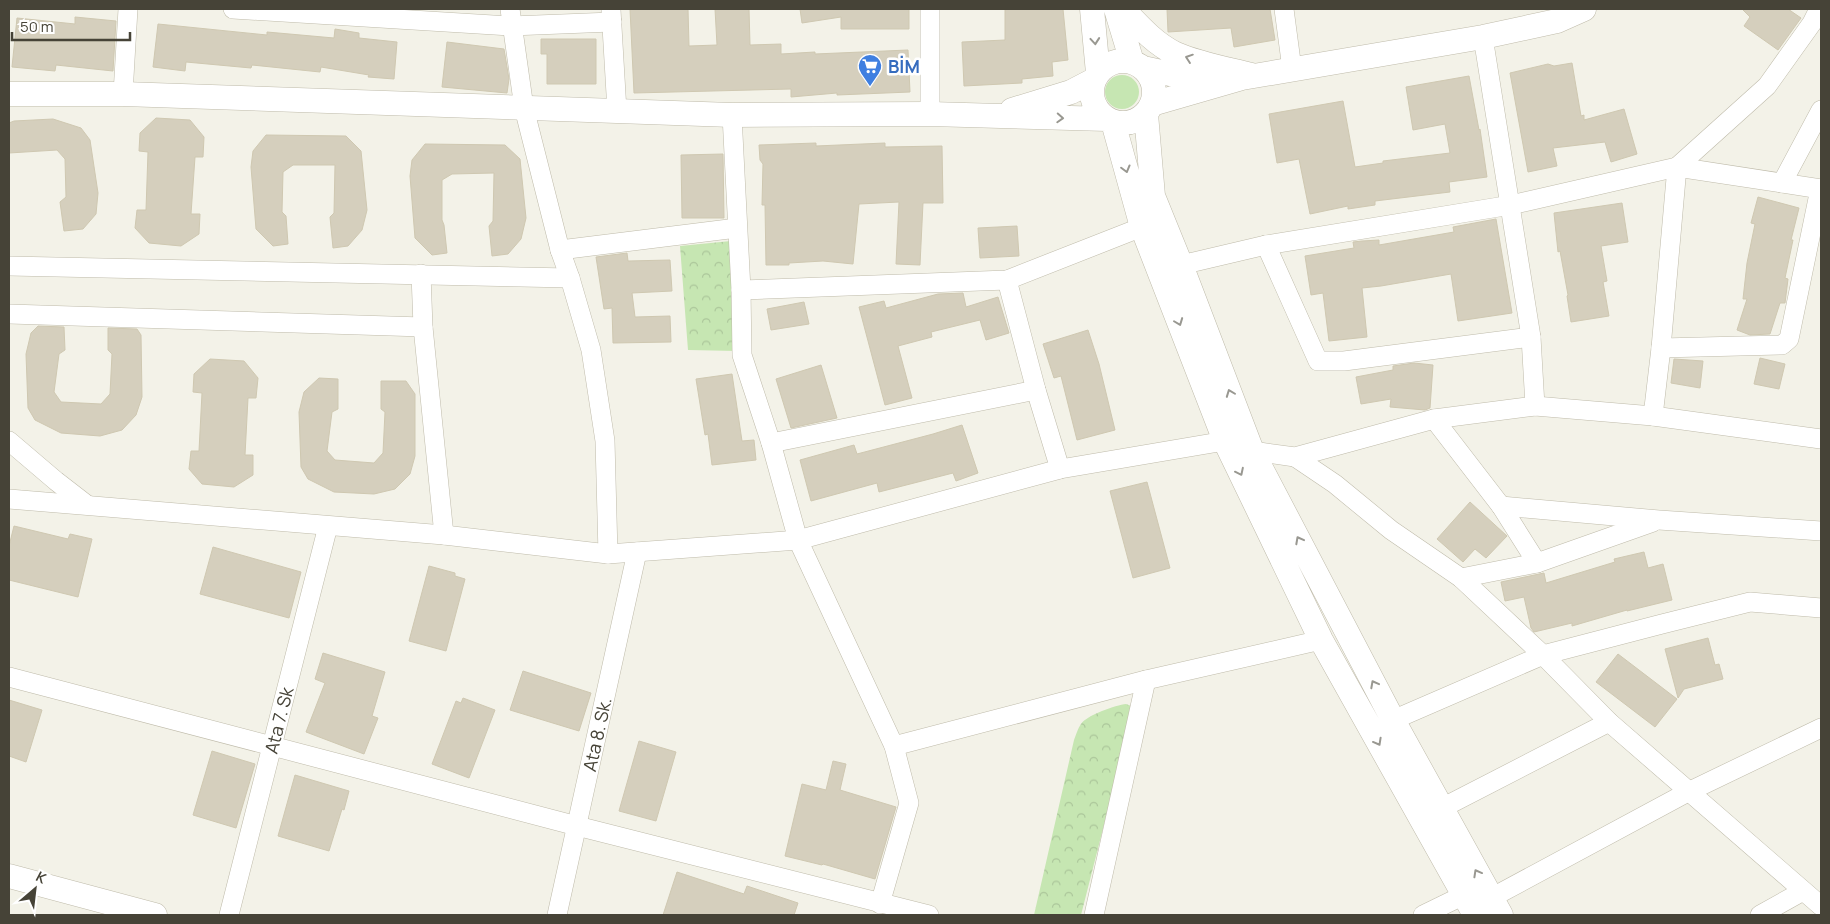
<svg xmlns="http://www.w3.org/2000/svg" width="1830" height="924" viewBox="0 0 1830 924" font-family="Manrope,sans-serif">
<defs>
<pattern id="forest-crowns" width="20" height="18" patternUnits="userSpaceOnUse" patternTransform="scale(1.25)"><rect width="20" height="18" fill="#c6e6b2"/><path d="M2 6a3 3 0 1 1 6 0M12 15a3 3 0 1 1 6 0" fill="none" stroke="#abc69a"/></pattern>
</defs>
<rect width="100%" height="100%" fill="#f3f2e8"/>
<path fill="#c6e6b2" d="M1105 92a17 17 0 1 1 34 0a17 17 0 1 1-34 0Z"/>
<path fill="url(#forest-crowns)" d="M731,241L737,351L688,350L680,246Z
M1126,704L1134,707L1081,915H1034L1074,740C1076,735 1078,728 1081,724C1087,715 1116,705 1126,704Z"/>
<path fill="#d5cfbd" stroke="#cfc8b1" d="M630,9H688L689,46L717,45L715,9H749L750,45L781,44V54L815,52V54L908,50L910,92L837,95V93L791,97V89L634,93Z
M800,9H909V29H841V17L802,23Z
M1005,9H1063L1068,60L1052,62L1053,76L1022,79V83L964,86L962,42L1005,40Z
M1167,9H1270L1275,40L1234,47L1231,28L1168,32Z
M1742,9H1788L1801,18L1778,50L1744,26L1750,17Z
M75,17L116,21L113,71L56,65L55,71L12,67L17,18L75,24Z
M158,24L267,35V32L334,38L335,29L359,33V38L397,42L394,79L368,77L369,75L321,67L320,72L252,65L251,68L186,62L185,71L153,67Z
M541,39H596V84H547V54H541Z
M447,42L504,49L509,79L507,93L442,87Z
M1572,63L1581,116L1584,115V120L1624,109L1637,154L1611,162L1605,142L1553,148L1557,166L1528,172L1510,73L1548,64L1554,66Z
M1469,76L1479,130L1480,129L1487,177L1449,182L1450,192L1375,201V205L1348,209V206L1310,214L1299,159L1277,163L1269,114L1343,101L1355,167L1383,163V161L1450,153L1445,124L1413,130L1406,87Z
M156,118L190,120L204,137L203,157H195L191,214H200L199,234L181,246L149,243L135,228L137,210H146L148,152L139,151L140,133Z
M53,119L81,128L90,140L98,193L96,214L83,229L64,231L60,202L66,197L65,159L57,150L9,153V123L14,121Z
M266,135L346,136L361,151L367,210L362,230L348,246L333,248L330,217L334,213L335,165H293L283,172L282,212L286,216L288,244L273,246L256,229L251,167L253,151Z
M816,143V146L885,143V147L942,146L943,203H923L920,265L896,264L899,202L859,204L853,264L823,261L789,263V265H766L765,205H762L763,164L760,160L759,145Z
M425,144L505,145L520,159L526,218L521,239L508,254L492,256L489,226L493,221L494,173L452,174L442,180V220L444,225L447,253L432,255L415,238L410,176L412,160Z
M723,154L724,218H682L681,155Z
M1758,197L1799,208L1791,240H1793L1785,278L1788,279L1785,303H1780L1770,334L1750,335L1737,330L1747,299H1743L1747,263L1755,224L1751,223Z
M1622,203L1628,242L1601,246L1607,281L1603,282L1609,316L1571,322L1567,296L1568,295L1560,251L1558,252L1554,213Z
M1496,219L1512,313L1458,321L1451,274L1381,286L1362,288L1367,337L1329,341L1323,293L1311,295L1305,256L1354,248L1353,242L1362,241L1379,240V245L1454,232L1453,227Z
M1017,226L1019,256L980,258L978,228Z
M627,253L628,261L670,260L672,291L632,293L635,317L670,316L671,342L613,343L612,308L604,309L596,257Z
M963,293L966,307L998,297L1009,333L986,340L980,320L931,332L932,337L898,346L912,398L885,405L859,307L884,301L886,308L938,294Z
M804,302L809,324L771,330L767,309Z
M38,326L64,327L65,350L59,354L54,392L61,402L101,404L110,394L112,354L108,350V328L137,329L141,335L142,397L136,415L122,430L100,436L61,433L35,420L28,408L26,354L31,333Z
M1088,330L1099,364L1115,430L1077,440L1061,376L1054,378L1043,344Z
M1760,358L1785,364L1779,389L1754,384Z
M210,359L244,361L258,378L256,398H248L245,455H253V475L234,487L202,484L189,469L191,451H199L202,393L193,392L194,374Z
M1674,359L1703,361L1700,388L1671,383Z
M1414,363L1433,365L1430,408L1425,410L1390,407L1391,399L1361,404L1356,377L1393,370V366Z
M821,365L837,418L791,428L776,379Z
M732,374L742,441L754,440L756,460L712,465L708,434L705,435L696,379Z
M319,378L338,379V409L332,412L327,451L335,460L374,463L383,453L385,412L381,409V381H406L415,394V456L410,474L395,489L374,494L334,492L308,479L301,467L299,412L304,392Z
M962,425L978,473L956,481L953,473L879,492L877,483L811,501L800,460L854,445L857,454L933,434Z
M1147,482L1170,568L1133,578L1110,491Z
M1470,502L1507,536L1486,558L1475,549L1463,562L1437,539Z
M14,526L68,539L70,534L92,539L78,597L9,580V546Z
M213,547L301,572L289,618L200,594Z
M1644,552L1648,568L1663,564L1672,600L1627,611V610L1572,626V623L1534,632L1531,628L1524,597L1505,601L1501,582L1544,573L1546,583L1615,562L1614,559Z
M429,566L455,573V576L465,579L446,651L409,641Z
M1708,638L1715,665L1719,664L1723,679L1684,689L1678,698L1665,649Z
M323,653L385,672L372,716L378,718L364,754L306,732L325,683L315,679Z
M1618,654L1677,699L1655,727L1596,682Z
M523,671L591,693L579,731L510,710Z
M463,698L495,710L469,778L432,764L456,701L461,703Z
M9,700L42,710L26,762L9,756Z
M639,741L676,752L656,821L619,811Z
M212,751L255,764L236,828L193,815Z
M833,761L846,764L840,790L896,807L875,879L823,864L822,865L785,856L802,784L826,790Z
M295,775L349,791L344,810L342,809L329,851L278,836Z
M677,872L744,894L747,886L798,903L794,915H663Z"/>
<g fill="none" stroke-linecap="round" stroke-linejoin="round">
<g stroke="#bfbbaa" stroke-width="20">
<g id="minor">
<path d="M233,9L511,26L612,22"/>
<path d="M510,9L524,108L560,250L570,278L591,350L605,441L608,554"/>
<path d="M1284,9L1292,69"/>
<path d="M611,10L617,111"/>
<path d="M1483,37L1531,337L1535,406"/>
<path d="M123,94L128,9"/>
<path d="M930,114V9"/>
<path d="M732,115L741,290L742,355L771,443L798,540L894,746L909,803L880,904"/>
<path d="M1782,183L1821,110"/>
<path d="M1266,245L1318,361H1344L1531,337"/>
<path d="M560,250L737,228"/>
<path d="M1181,265L1266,245L1511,205L1677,167L1821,189"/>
<path d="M9,266L570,278"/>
<path d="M421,274L423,327L444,535"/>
<path d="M1007,280L1036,390L1060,469"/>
<path d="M741,290L1007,280L1142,227"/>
<path d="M9,314L423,327"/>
<path d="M1661,348L1782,345L1789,339L1820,189"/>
<path d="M1653,416L1661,348L1677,167L1767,86L1812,23L1819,9"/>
<path d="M1434,419L1501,506L1537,563"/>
<path d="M9,441L56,481L87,505"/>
<path d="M771,443L1036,390"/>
<path d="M1252,451L1295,457L1434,419L1535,406L1653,416L1821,439"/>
<path d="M1295,457L1335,484L1391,530L1461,578L1543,655L1609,722L1821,906"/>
<path d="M9,499L444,535L608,554L798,540L1060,469L1225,441"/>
<path d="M1501,506L1659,520L1821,531"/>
<path d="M1461,578L1537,563L1653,522"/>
<path d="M9,677L577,826L929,915"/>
<path d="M1393,720L1543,655L1662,624L1750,602L1821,608"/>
<path d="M894,746L1146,680L1321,640"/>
<path d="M1442,808L1609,722"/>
<path d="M1491,898L1688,792L1821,728"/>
<path id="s1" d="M229,915L328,526"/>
<path id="s2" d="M557,915L637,552"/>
<path d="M1094,915L1146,680"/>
<path d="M1423,915L1464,895"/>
<path d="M1760,915L1803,891"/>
</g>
</g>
<g stroke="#bfbbaa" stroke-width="25">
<path id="tertiary" d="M1092,9L1098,73
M1116,9L1132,62
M1123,9C1139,26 1155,44 1176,54C1199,64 1227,69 1251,75
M1092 92a31 31 0 1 1 62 0a31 31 0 1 1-62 0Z
M1143,68L1184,77H1217
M9,94H123L732,115L930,114L1107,119
M1152,104L1242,78L1483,37L1557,21L1584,9
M1012,110L1071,92L1094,80
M1146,114L1153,196L1181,265L1252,451L1393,720L1501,915
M1113,122L1142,227L1225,441L1321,640L1475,915
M9,876L155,915"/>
</g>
<use href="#minor" stroke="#fff" stroke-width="19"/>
<use href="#tertiary" stroke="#fff" stroke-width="24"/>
</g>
<defs><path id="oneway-chevron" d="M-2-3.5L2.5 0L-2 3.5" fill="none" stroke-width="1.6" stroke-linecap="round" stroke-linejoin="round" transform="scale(1.25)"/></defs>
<g stroke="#999891">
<use href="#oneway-chevron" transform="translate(1095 41) rotate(85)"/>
<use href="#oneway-chevron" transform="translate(1189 58) rotate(-161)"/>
<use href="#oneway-chevron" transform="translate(1060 118) rotate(3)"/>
<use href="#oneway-chevron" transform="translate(1126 169) rotate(75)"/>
<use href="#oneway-chevron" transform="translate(1179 322) rotate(69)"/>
<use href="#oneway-chevron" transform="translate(1230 393) rotate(-111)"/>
<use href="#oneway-chevron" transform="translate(1240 472) rotate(64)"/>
<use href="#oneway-chevron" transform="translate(1299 540) rotate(-118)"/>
<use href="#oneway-chevron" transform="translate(1374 684) rotate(-118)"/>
<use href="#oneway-chevron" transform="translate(1378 742) rotate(61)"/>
<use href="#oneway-chevron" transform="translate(1477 873) rotate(-119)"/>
</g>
<defs>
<g id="supermarket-pin" transform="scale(1.25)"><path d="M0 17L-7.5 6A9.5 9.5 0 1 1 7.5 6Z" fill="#3f7fe0" stroke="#fff"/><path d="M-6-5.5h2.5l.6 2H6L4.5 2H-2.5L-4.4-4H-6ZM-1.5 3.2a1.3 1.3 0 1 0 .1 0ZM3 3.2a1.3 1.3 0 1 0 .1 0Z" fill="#fff"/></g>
</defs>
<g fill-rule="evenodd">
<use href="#supermarket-pin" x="870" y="66"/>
</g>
<g text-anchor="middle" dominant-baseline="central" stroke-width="5" stroke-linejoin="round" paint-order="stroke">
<g font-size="18" font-weight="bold" fill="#366cbe" stroke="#fff" text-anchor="start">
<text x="888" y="66">BİM</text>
</g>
<g font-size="18" fill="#464337" stroke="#fff">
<text stroke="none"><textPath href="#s1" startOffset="201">Ata 7. Sk</textPath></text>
<text stroke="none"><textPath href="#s2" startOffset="185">Ata 8. Sk.</textPath></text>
</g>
</g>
<rect width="1830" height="924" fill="none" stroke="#464337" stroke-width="20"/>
<g transform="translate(35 889) rotate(28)" stroke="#ffffff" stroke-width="4" paint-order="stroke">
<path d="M0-4L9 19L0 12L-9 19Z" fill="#464337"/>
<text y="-8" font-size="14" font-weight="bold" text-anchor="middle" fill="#464337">K</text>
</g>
<path d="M12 32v8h118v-8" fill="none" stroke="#464337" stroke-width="2.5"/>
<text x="20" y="32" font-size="15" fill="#464337" stroke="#ffffff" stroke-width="4" paint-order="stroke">50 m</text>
</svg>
